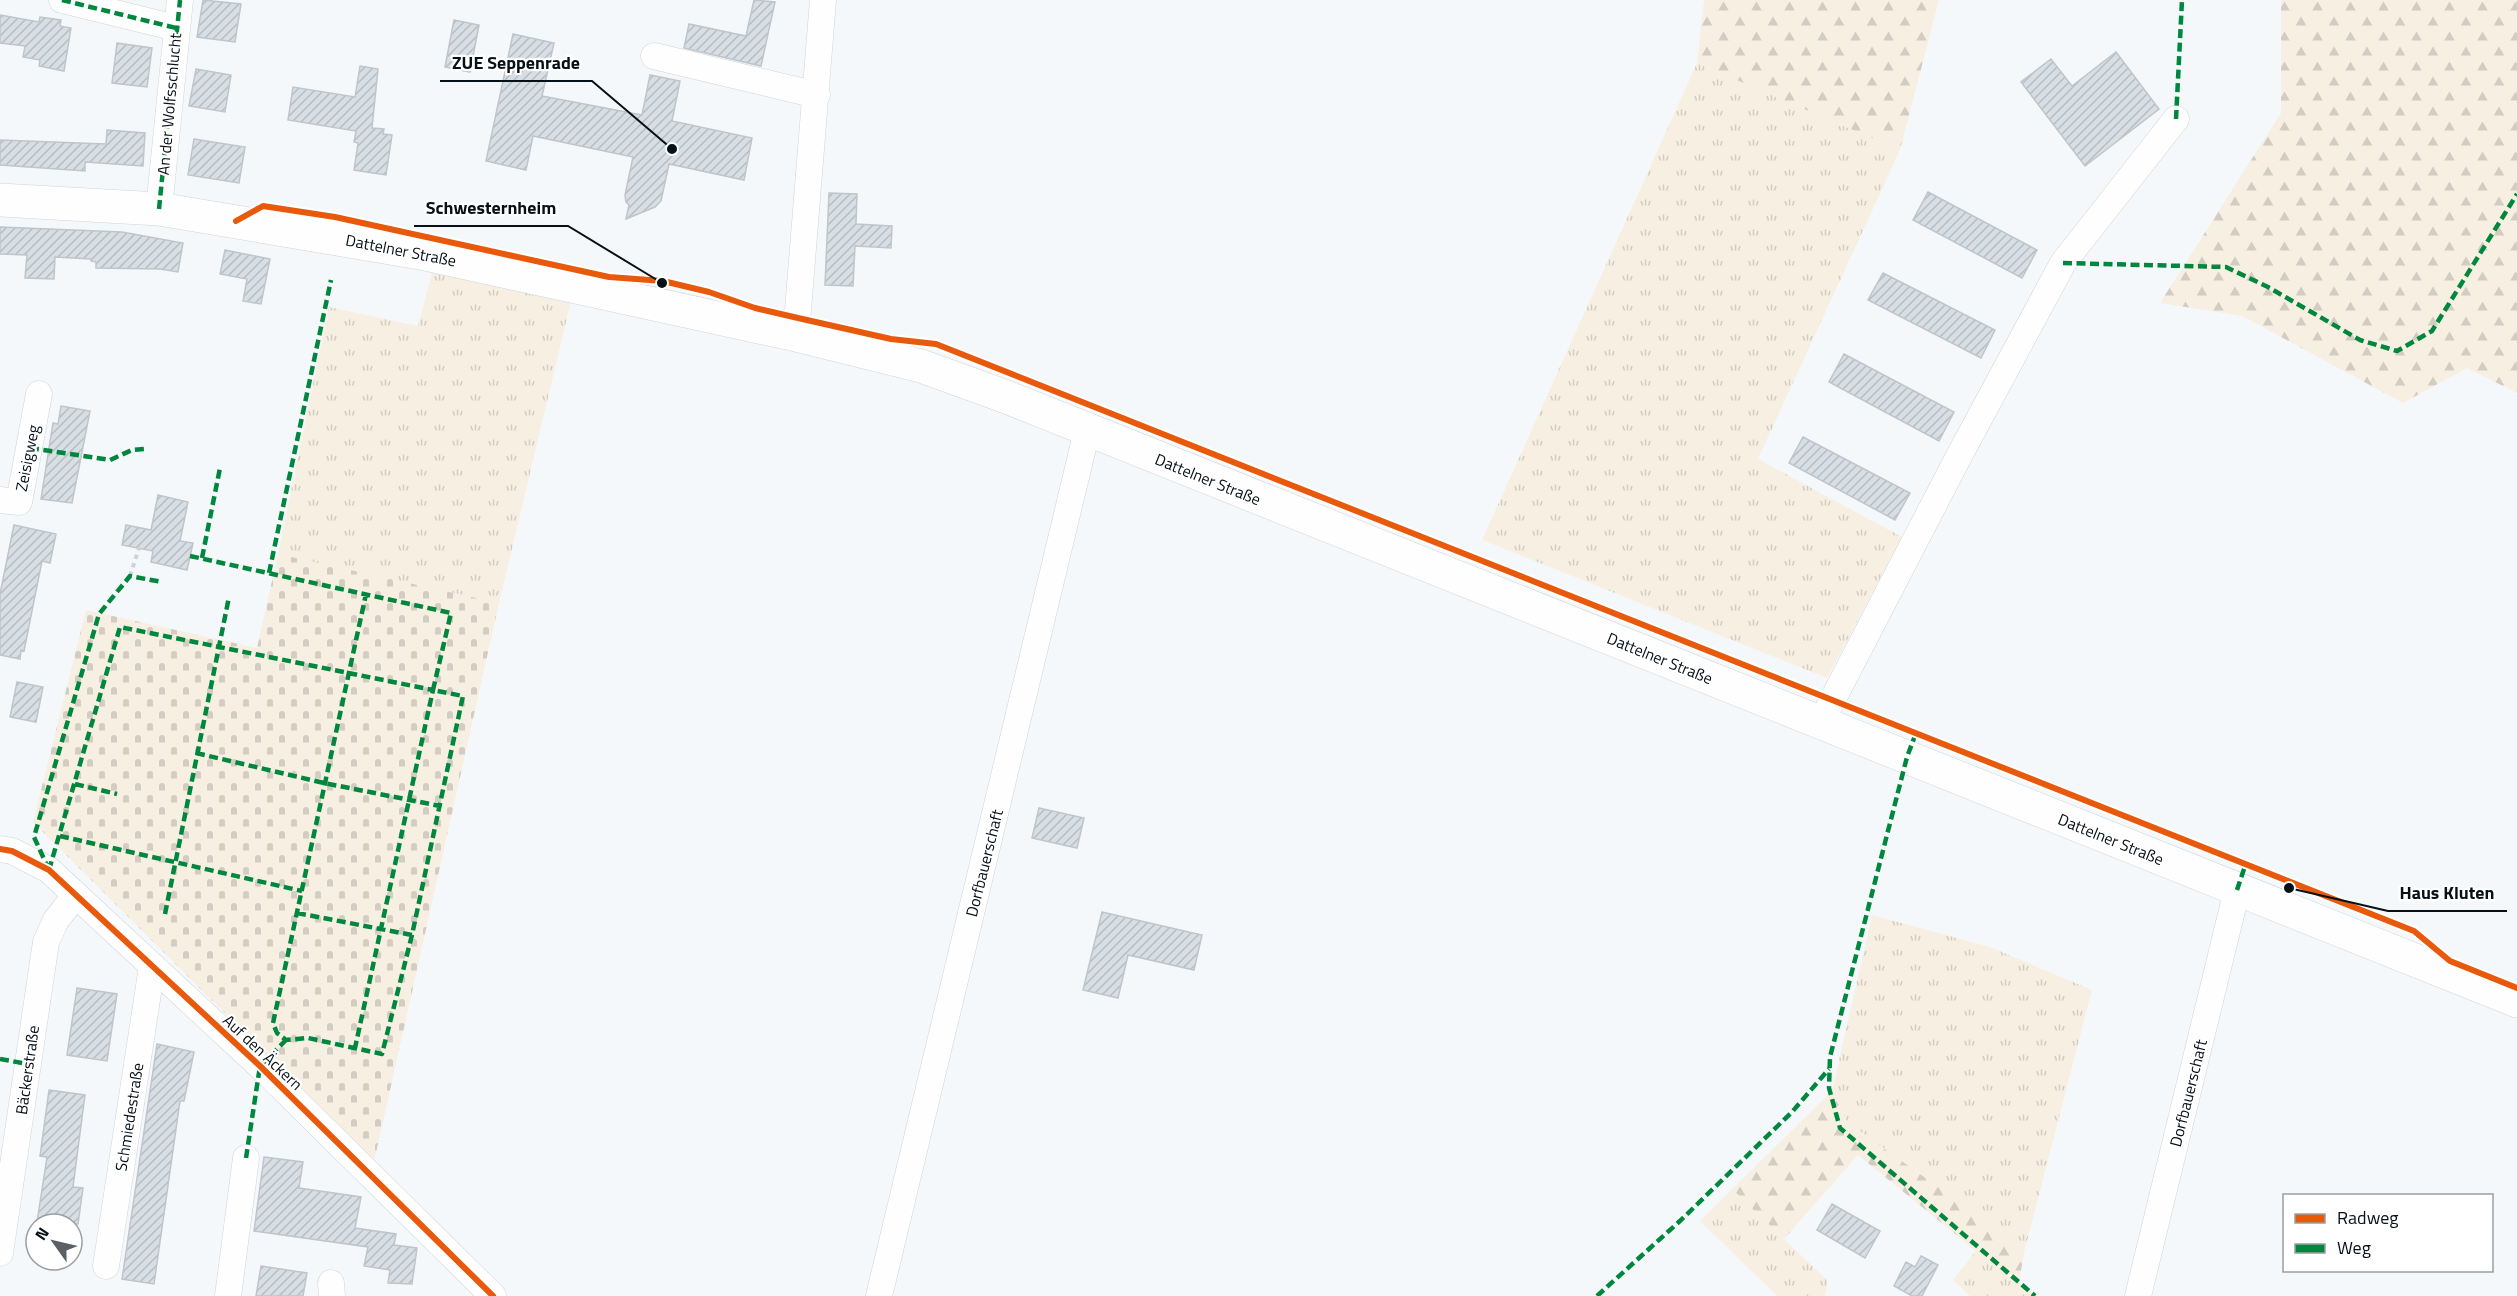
<svg xmlns="http://www.w3.org/2000/svg" width="2517" height="1296" viewBox="0 0 2517 1296" font-family="'Titillium Web',sans-serif">
<defs>
<pattern id="grass-tufts" width="24" height="20" patternUnits="userSpaceOnUse" patternTransform="scale(1.5)"><rect width="24" height="20" fill="#f8efe3"/><path d="M3 7l-1-3M5 7V3M7 7l1-3M15 17l-1-3M17 17v-4M19 17l1-3" fill="none" stroke="#d3ccc2"/></pattern>
<pattern id="forest-firs" width="22" height="20" patternUnits="userSpaceOnUse" patternTransform="scale(1.5)"><rect width="22" height="20" fill="#f8efe3"/><path d="M5 1l3.5 6h-7zM16 11l3.5 6h-7z" fill="#d3ccc2"/></pattern>
<pattern id="cemetery-stones" width="16" height="16" patternUnits="userSpaceOnUse" patternTransform="scale(1.5)"><rect width="16" height="16" fill="#f8efe3"/><path d="M2 7V4a2 2 0 0 1 4 0v3zM10 15v-3a2 2 0 0 1 4 0v3z" fill="#d3ccc2"/></pattern>
<pattern id="building-hatch" width="6" height="6" patternUnits="userSpaceOnUse" patternTransform="scale(1.5)"><rect width="6" height="6" fill="#d7dfe4"/><path d="M-1 1l2-2M0 6l6-6M5 7l2-2" fill="none" stroke="#b7bec3"/></pattern>
</defs>
<rect width="100%" height="100%" fill="#f5f8fa"/>
<path fill="url(#grass-tufts)" d="M1697,63L1900,150L1758,459L1902,537L1827,678L1482,540Z
M433,269L572,297L499,603L278,554L329,307L418,326Z
M1872,915L1990,947L2092,990L2025,1249L1847,1122L1832,1091Z
M1732,1189L1828,1281L1825,1296H1777L1700,1221Z
M1976,1251L2037,1296H1970L1953,1280Z"/>
<path fill="url(#forest-firs)" d="M1704,0H1939L1900,150L1697,63Z
M2281,0H2517V393L2467,368L2403,403L2242,316L2160,303L2281,113Z
M1832,1091L1847,1122L2025,1249L2019,1281L1976,1251L1858,1155L1784,1239L1732,1189Z"/>
<path fill="url(#cemetery-stones)" d="M278,554L499,603L374,1162L33,822L86,610L257,648Z"/>
<path fill="url(#building-hatch)" stroke="#bfc5cb" stroke-width="1.5" d="M203,0L241,4L235,42L197,37Z
M754,0L775,2L761,66L684,48L689,24L746,36Z
M0,15L39,22L40,17L61,20L60,26L71,28L64,71L39,66L40,60L23,57L25,46L0,43Z
M454,20L479,25L470,72L445,67Z
M513,34L554,43L542,96L642,115L650,75L680,81L672,121L752,138L744,180L669,164L661,201L655,207L626,219L629,205L626,202L625,195L633,157L533,136L526,170L486,161Z
M117,43L152,48L147,87L112,83Z
M2116,52L2159,109L2085,166L2021,82L2051,59L2072,86Z
M360,66L378,69L372,128L384,129L383,134L392,135L386,175L354,170L358,143L354,142L356,131L288,120L293,87L355,97Z
M196,69L231,75L225,112L189,106Z
M107,130L145,133L143,166L85,162V171L0,165V140L106,144Z
M194,139L245,147L239,183L188,175Z
M1928,192L2037,250L2022,278L1913,220Z
M829,193L857,194L856,224L892,226L891,248L855,246L853,286L825,285Z
M0,227L122,232L183,243L178,272L160,269L96,268V262L91,261V259L55,257L54,279L25,278L27,255L0,254Z
M225,250L270,259L261,304L243,301L247,279L220,274Z
M1883,273L1995,330L1981,358L1868,300Z
M1844,354L1954,412L1939,441L1829,382Z
M61,406L90,411L72,503L41,499L53,423L58,424Z
M1803,437L1910,493L1895,520L1789,463Z
M158,495L188,502L180,541L193,543L187,570L151,562L153,551L122,545L126,525L151,530Z
M14,525L56,534L50,563L42,561L24,651L21,650L20,659L0,655V594Z
M17,682L43,687L36,722L10,717Z
M1039,808L1084,818L1077,848L1032,838Z
M1102,912L1202,935L1194,970L1128,955L1118,998L1083,990Z
M77,988L117,994L107,1061L67,1055Z
M157,1044L194,1052L184,1101H180L154,1284L122,1279Z
M49,1090L85,1095L73,1187L83,1188L78,1224L37,1222L47,1157L40,1156Z
M264,1157L303,1162L299,1188L361,1197L355,1228L396,1234L394,1245L417,1248L412,1284L388,1283L390,1270L364,1266L368,1247L254,1231Z
M1832,1204L1880,1231L1865,1258L1817,1230Z
M1921,1256L1938,1265L1922,1296H1912L1894,1286L1906,1262L1915,1267Z
M261,1266L307,1273L303,1296H256Z"/>
<g fill="none" stroke-linecap="round" stroke-linejoin="round">
<g stroke="#ced5da" stroke-width="27">
<path id="minor" d="M62,0L176,28
M654,56L817,95
M159,209L180,0
M796,335L823,0
M0,500L19,502L39,394
M1821,722L1959,456L2063,263L2176,119
M0,849L12,851L49,870L260,1066L493,1296
M0,1253L46,942L56,920L75,896
M106,1266L152,967
M331,1283L332,1296
M228,1296L246,1158
M879,1296L1087,431
M2138,1296L2237,890"/>
</g>
<g stroke="#ced5da" stroke-width="34">
<path id="major" d="M0,200L159,209L420,253L796,335L921,366L1004,396L2517,1001"/>
</g>
<path stroke="#d0d2d2" stroke-width="4" stroke-dasharray="4.5 4.5" stroke-linecap="butt" d="M130,576L139,548"/>
<use href="#minor" stroke="#fefefe" stroke-width="26"/>
<use href="#major" stroke="#fefefe" stroke-width="33"/>
<path stroke="#00873e" stroke-width="4.5" stroke-dasharray="9 4.5" stroke-linecap="butt" d="M62,0L176,28
M2176,119L2182,0
M159,209L180,0
M2063,263L2226,267L2268,287L2360,340L2397,351L2432,331L2517,194
M30,448L110,460L132,450L144,449
M190,556L451,613L433,690L463,696L412,935L382,1054L308,1038L286,1040L277,1033L273,1023L366,594
M202,558L220,468
M269,573L331,280
M1916,733L1907,757L1830,1057L1829,1088L1840,1128L2035,1296
M196,753L324,783L440,806
M75,784L117,794
M60,836L302,891
M49,870L120,627L433,690L355,1048
M49,870L34,837L99,614L130,576L162,582
M2237,890L2246,863
M297,913L412,935
M165,914L229,597
M0,1059L28,1064
M246,1158L260,1066L286,1040
M1597,1296L1681,1220L1792,1112L1829,1069"/>
<g stroke="#fff" stroke-width="10">
<path id="cycleway" d="M236,221L263,206L335,217L609,277L663,281L709,292L755,308L798,318L891,339L936,344L2414,931L2450,961L2517,988
M0,849L12,851L49,870L260,1066L493,1296"/>
</g>
<use href="#cycleway" stroke="#e8590c" stroke-width="6"/>
</g>
<g text-anchor="middle" dominant-baseline="central" stroke-width="4.5" stroke-linejoin="round" paint-order="stroke">
<g font-size="16" fill="#061017" stroke="#fff">
<text transform="translate(169 104) rotate(-85)">An der Wolfsschlucht</text>
<text transform="translate(401 250) rotate(11)">Dattelner Straße</text>
<text transform="translate(27 458) rotate(-79)">Zeisigweg</text>
<text transform="translate(1208 479) rotate(22)">Dattelner Straße</text>
<text transform="translate(1660 658) rotate(22)">Dattelner Straße</text>
<text transform="translate(2111 839) rotate(22)">Dattelner Straße</text>
<text transform="translate(984 863) rotate(-76)">Dorfbauerschaft</text>
<text transform="translate(263 1052) rotate(43)">Auf den Äckern</text>
<text transform="translate(27 1070) rotate(-82)">Bäckerstraße</text>
<text transform="translate(2188 1093) rotate(-76)">Dorfbauerschaft</text>
<text transform="translate(129 1117) rotate(-81)">Schmiedestraße</text>
</g>
</g>
<path fill="none" stroke="#061017" stroke-width="2" d="M672 149L592 81H440M662 283L568 226H414M2289 888L2388 911H2507"/>
<g fill="#061017" stroke="#fff" stroke-width="2">
<circle cx="672" cy="149" r="6"/>
<circle cx="662" cy="283" r="6"/>
<circle cx="2289" cy="888" r="6"/>
</g>
<g font-size="18" text-anchor="middle" font-weight="bold" fill="#061017" stroke="#fff" stroke-width="4.5" stroke-linejoin="round" paint-order="stroke">
<text x="516" y="69">ZUE Seppenrade</text>
<text x="491" y="214">Schwesternheim</text>
<text x="2447" y="899">Haus Kluten</text>
</g>
<rect x="2283" y="1194" width="210" height="78" fill="#ffffff" stroke="#9b9fa2" stroke-width="1.5"/>
<rect x="2295" y="1214" width="30" height="9" fill="#e8590c" stroke="#9b9fa2" stroke-width="1.5"/>
<text x="2337" y="1224" font-size="18" fill="#061017">Radweg</text>
<rect x="2295" y="1244" width="30" height="9" fill="#00873e" stroke="#9b9fa2" stroke-width="1.5"/>
<text x="2337" y="1254" font-size="18" fill="#061017">Weg</text>
<g transform="translate(54 1242) rotate(304)"><circle r="28" fill="#ffffff" stroke="#9b9fa2" stroke-width="1.5"/>
<path d="M0-4.5L10 22L0 15L-10 22Z" fill="#5a6166"/>
<text y="-9" font-size="16" font-weight="bold" text-anchor="middle" fill="#061017">N</text>
</g>
</svg>
